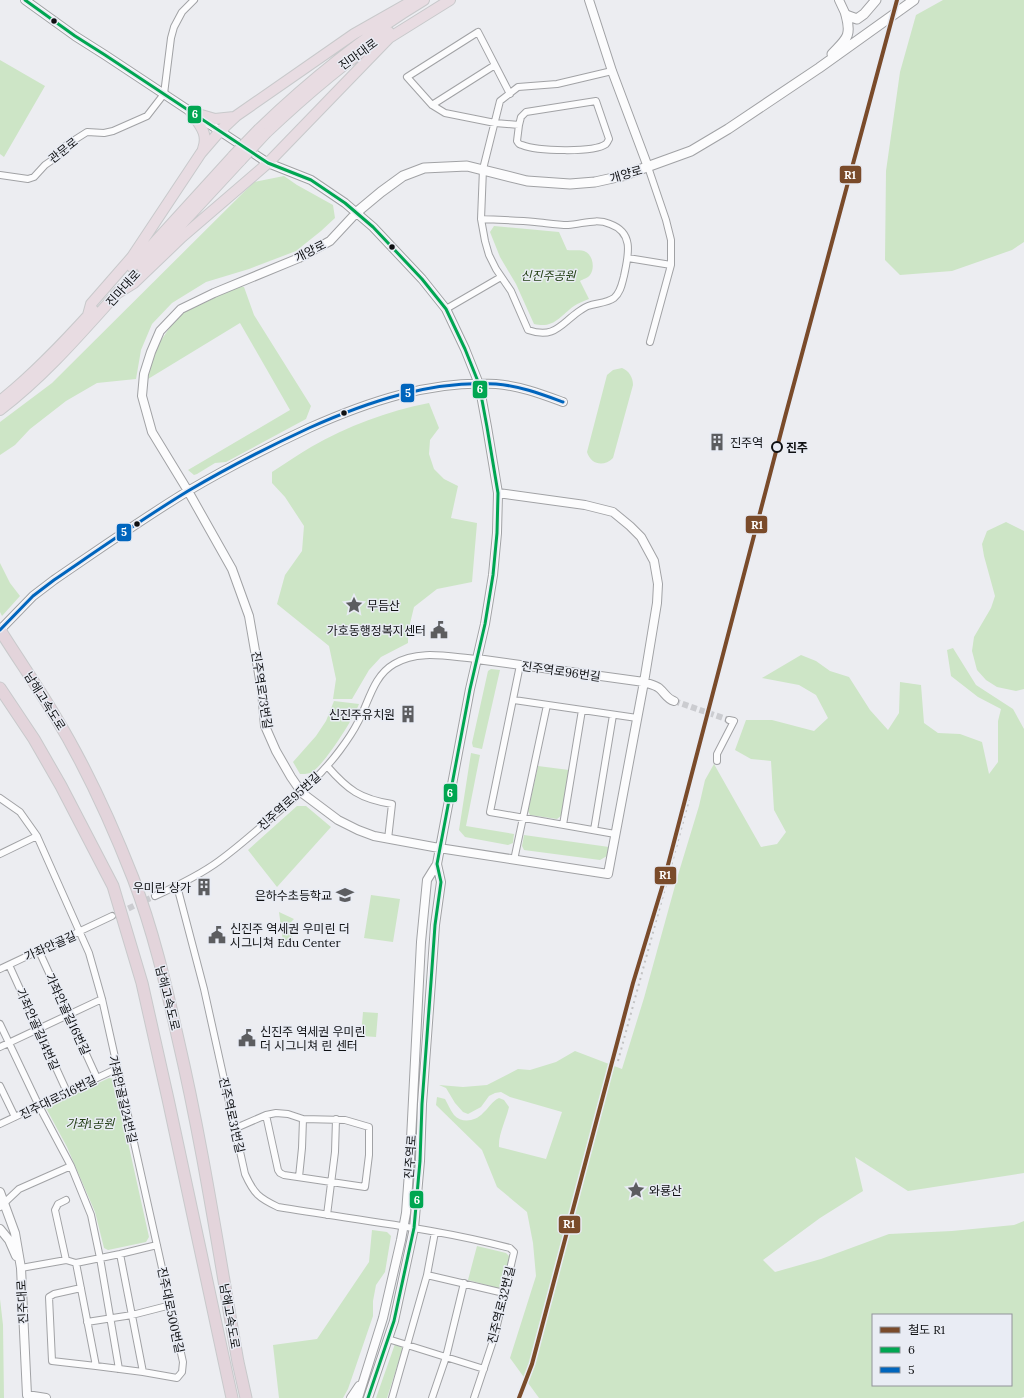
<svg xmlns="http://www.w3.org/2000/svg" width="1024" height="1398" viewBox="0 0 1024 1398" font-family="Lora,'Noto Sans KR',serif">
<rect width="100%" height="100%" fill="#ecedf1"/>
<path fill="#cde5c6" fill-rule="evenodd" d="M943,0H1024V242L1012,250L952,271L900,275L885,260L886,171L900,72L916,15Z
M0,60L45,86L4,157L0,154Z
M284,176L297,185L333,205L335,218L321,231L296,251L249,269L206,282L172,303L152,324L141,350L136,379L97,383L66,401L30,429L15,445L0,455V422L52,383L254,182Z
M494,226L559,232L567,250C573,251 581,249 586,252C593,256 595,268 590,275C588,278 583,279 580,281L589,299C584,301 578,303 574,306C560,316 554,329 534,324L516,284L500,257L490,232Z
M240,286L244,287L254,315L311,406L306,419L226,462L215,463L197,474L194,475L188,470L290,410L240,323L148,379L151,363L160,342L172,324L182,313Z
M622,368C629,371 633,377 633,385L613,458C604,467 591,465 587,452L607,375L613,370Z
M429,403L439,428L430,440L429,454L434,469L444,479L458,486L451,518L477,523L472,582L437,589L414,607L408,632V643L381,657L369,670L352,699H333L336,679L329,646L277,604L285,575L302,551L304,526L285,497L272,483V472C285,464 297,455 311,447C347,426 388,411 429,403Z
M1006,522L1024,531V689L1016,691L997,687L986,680L977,670L972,651L974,637L991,608L995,596L984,556L982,544L987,531Z
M0,563L10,583L20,596L2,616L0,612Z
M953,648L976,685L1013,709L1024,729V1173L908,1191L855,1157L863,1191L820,1218L763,1260L775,1272L821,1259L889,1234L952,1231L1014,1225L1024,1221V1397L1021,1398H539L510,1358L536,1276L533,1243L527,1212L497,1187L482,1150L436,1105L437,1097L445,1099C448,1104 450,1110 454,1115C462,1124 476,1121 483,1113C489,1108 492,1101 499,1098L504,1100L509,1107C506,1120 498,1135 499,1147L546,1159L562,1112L510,1097L501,1092L495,1093L489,1096L481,1107L468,1114L463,1112L455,1103L446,1088L439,1085L463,1087L487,1085L518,1069L530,1070L556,1062L575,1051L622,1069L644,998L678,875L699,806L705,780L714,764L761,847L777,844L786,832L774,810L771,761L751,759L735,750L746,720H772L814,731L828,718L816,695L799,685L762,678L801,655L816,661L830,671L849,677L870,710L888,730L899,713L900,682L921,685L924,723L938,733L960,734L982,742L989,774L998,762V721L1001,709L978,697L951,676L947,650ZM873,1315H1011V1385H873Z
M491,669L500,670L482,749L473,747L472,743L488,671Z
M334,701L359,704C354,718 322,769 310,773C307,774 303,774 300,774L293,762L316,736L326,721Z
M471,753L480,755L466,826L514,834L513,843L508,845L465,837L459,830Z
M538,766L569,770L562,815L557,819L530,815L528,811Z
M297,806H306L331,827L277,887L248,850Z
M524,835L609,847L607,856L600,860L524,850L522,846Z
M371,895L400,899L393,942L364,938Z
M279,912L294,919L288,925L293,940L283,941Z
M363,1012L378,1013L376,1037L361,1036Z
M109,1078L114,1079L149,1237L146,1242L108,1250L104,1248L95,1212L67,1147L46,1108Z
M372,1230L387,1232L391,1236L385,1272L376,1285L373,1301V1316L348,1389L343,1398H279L273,1345L317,1339L369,1262Z
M477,1246L506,1253L510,1257L503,1285L498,1288L468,1280Z
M0,1299L3,1325L4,1398H0Z
M395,1344L403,1348L387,1398H376Z"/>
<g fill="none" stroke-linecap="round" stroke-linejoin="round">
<path stroke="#cbccd0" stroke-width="6" stroke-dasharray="6 3" stroke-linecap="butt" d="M674,701L729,720
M112,916L155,896"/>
<g stroke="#a1a2a5" stroke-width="8">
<path id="minor" d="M510,94L478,32L407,77L432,105L445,113L495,123L519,125L521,117L526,112L596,101L609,139C608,141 607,143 606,144C594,153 536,151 522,145C520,145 518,143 517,141L519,125
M432,105L495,65
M648,167L666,220L671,240V265L650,342
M0,175L28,179L34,177L45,165L58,156L65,146L87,132L104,133L113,131L147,116L164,94L171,38L174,27L182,12L194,0
M481,219C499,220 517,220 535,222C546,223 557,225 568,225C583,224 596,218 610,224C635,233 628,256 624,276C622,283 621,292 614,298C607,303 597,303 588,306C585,307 581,310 578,312C560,325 554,339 528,330L511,291L496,269L489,255L485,241L481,219L483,169L500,101L518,87L557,84L612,71
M628,258L671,265
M446,309L501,277
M520,665L490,812L615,834
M514,700L637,718
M717,761V754L734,721L729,720
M327,766C348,790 360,799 392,804L388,839
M0,798L20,812L37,836L89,953L102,999L183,1362L182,1372L177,1378L143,1372L96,1366
M563,825L582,710
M594,830L613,715
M0,854L37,836
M514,860L547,705
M177,886L204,989L245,1174C254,1194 259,1198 278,1207C356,1220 434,1228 510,1248L514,1252L494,1338L474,1398
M155,896C177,886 200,875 219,861C237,848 254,833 271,818C296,797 320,777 340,750C346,742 353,732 358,722C369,702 373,676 394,664C419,649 449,657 477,659
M39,951L97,1078
M9,965L67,1092
M0,969L112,916
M0,1024L39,1106L71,1166L91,1215L100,1258L119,1369
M0,1047L102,999
M0,1086L15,1117
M0,1124L116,1069
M236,1128L266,1115L276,1113L288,1114L303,1119L345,1120L369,1127V1155L365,1187L284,1175L280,1173L278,1170L266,1115
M299,1177L302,1148L303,1119
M66,1200L58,1204L55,1210L66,1260
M0,1207L19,1189L71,1166
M327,1215L335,1152L336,1119
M120,1254L143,1372
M76,1263L96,1366L52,1361L49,1297L54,1294L81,1288
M21,1268L66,1260L76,1263L120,1254L157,1245
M427,1275L504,1293
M87,1322L132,1315L171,1305
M388,1339L484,1369
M392,1398L427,1275L435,1232
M432,1398L446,1357L464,1283"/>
</g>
<g stroke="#a1a2a5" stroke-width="10">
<path id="tertiary" d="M25,0L75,36L105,55L268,163L311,180L345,203L373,227L422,279L446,309L465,349L479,384L487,427L498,493L497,533L493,575L485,624L470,689L437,864L441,882L435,925L431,982L422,1104L420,1161L414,1228L394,1321L368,1398
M589,0L612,71L648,167
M839,0L846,15
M357,212L330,241L299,258L214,293L181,309L160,331L151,352L144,374L142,396L152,432L188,491L232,569L249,616L262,691L265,726L276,751L291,777L302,793L338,820L358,830L374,836L439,848L608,874L644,682L657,603L658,584L654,561L641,537L630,526L613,512L585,505L498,493
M0,630L33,596L54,580C98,550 142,519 188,491C227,468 268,447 309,428C367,402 431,380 496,384C520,386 541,394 563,402
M477,659L644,682C649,684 655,685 659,688C665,693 667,699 674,701
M0,1192L15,1233L21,1268L27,1395L46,1398
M0,1229L9,1240L16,1256
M351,1398L359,1386
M358,1398L383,1318L401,1240L406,1213L410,1159L421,942L427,880L437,864"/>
</g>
<g stroke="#a1a2a5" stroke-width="11">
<path id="secondary" d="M832,54C846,39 852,37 846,15L857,19L864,14L876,0
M357,212L381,192L403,176L424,168L467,166L527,181L570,184L595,182L622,176L691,151L728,129L819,68L914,0"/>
</g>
<g stroke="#c8c9cb" stroke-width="12">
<path id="trunk" d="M259,129C310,80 364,36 424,0
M266,133C305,96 345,62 389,32
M203,149C209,133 199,125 191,112L215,119L234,117
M132,267L233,156
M142,267L241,160
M118,293L134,283L182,237L268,163L389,38L450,0
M88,315L91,304L132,257L201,153L220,131L236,116L354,34L414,0
M0,401C34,374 64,342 93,310
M0,410C46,375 83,331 121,289"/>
</g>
<g stroke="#c8c9cb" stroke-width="13">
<path id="motorway" d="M0,630C18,659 38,687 55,716C86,767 111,822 133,878C153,930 166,985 178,1039C203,1146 219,1255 238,1362L246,1398
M0,688L34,739L61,786L113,886L142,983L168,1099L232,1398"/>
</g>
<use href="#minor" stroke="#fcfcfd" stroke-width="6"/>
<use href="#tertiary" stroke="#fcfcfd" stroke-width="8"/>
<use href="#secondary" stroke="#fcfcfd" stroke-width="9"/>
<use href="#trunk" stroke="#e8dce2" stroke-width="10"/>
<use href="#motorway" stroke="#e3d4db" stroke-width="11"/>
<path stroke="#c2c2c3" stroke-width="2" stroke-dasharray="2 4" stroke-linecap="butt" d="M618,1061L689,800"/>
<g stroke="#c8c9cb" stroke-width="12" stroke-linecap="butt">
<path id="trunk-bridge" d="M233,156L259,129
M241,160L266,133"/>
</g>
<use href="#trunk-bridge" stroke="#e8dce2" stroke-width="10"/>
<g stroke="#e9ecf4" stroke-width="6">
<path id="bus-1" d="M25,0L75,36L105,55L268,163L311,180L345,203L373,227L422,279L446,309L465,349L479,384L487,427L498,493L497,533L493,575L485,624L470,689L437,864L441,882L435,925L431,982L422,1104L420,1161L414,1228L394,1321L368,1398"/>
</g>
<g stroke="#e9ecf4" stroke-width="6">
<path id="bus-2" d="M0,630L33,596L54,580C98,550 142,519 188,491C227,468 268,447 309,428C367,402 431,380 496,384C520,386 541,394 563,402"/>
</g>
<use href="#bus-1" stroke="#00a651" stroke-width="3"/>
<use href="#bus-2" stroke="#0065bd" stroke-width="3"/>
<g stroke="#e9ecf4" stroke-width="7">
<path id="rail-1" d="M519,1398L532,1364L633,983L663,884L785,417L897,0"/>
</g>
<use href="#rail-1" stroke="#7a4b2a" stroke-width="4"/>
</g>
<defs>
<g id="building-bare" transform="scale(1.38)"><path d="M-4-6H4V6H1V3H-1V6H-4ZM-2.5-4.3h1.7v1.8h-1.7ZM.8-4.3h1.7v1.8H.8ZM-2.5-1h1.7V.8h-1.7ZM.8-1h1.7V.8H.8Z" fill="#5c5d60" stroke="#e9ecf4" stroke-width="2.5" paint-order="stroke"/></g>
<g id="sight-bare" transform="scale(1.38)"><path d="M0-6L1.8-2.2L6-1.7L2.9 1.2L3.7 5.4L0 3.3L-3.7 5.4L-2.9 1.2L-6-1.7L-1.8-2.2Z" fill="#5c5d60" stroke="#e9ecf4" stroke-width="2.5" paint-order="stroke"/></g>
<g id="civic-bare" transform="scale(1.38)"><path d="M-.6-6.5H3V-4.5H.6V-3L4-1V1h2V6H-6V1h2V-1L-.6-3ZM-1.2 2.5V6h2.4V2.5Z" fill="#5c5d60" stroke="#e9ecf4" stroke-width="2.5" paint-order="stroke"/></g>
<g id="school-bare" transform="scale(1.38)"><path d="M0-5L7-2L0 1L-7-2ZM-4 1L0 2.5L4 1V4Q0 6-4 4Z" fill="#5c5d60" stroke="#e9ecf4" stroke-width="2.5" paint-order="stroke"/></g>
</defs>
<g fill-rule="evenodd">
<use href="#building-bare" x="717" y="442"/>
<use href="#sight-bare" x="354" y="605"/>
<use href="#civic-bare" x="439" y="630"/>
<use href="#building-bare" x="408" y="714"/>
<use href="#building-bare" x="204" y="887"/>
<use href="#school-bare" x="345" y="895"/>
<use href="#civic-bare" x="217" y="935"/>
<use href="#civic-bare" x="247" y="1038"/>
<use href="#sight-bare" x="636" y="1190"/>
</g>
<g fill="#0f1012" stroke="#e9ecf4" stroke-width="1.5">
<circle cx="54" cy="21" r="3.5"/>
<circle cx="392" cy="247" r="3.5"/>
<circle cx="344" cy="413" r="3.5"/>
<circle cx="137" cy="524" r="3.5"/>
</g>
<circle fill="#e9ecf4" stroke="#0f1012" stroke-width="2" cx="777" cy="447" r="5"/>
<g text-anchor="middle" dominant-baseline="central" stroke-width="3" stroke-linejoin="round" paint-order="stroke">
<g font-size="12" fill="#0f1012" stroke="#e9ecf4">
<text transform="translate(358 54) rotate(-36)">진마대로</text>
<text transform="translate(63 150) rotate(-38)">관문로</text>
<text transform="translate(626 174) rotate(-16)">개양로</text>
<text transform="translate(310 251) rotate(-27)">개양로</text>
<text transform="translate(123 288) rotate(-48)">진마대로</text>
<text transform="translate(561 671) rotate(8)">진주역로96번길</text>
<text transform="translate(262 690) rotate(81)">진주역로73번길</text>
<text transform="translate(45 701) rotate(58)">남해고속도로</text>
<text transform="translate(289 801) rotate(-42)">진주역로95번길</text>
<text transform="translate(50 946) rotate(-24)">가좌안골길</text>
<text transform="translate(168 998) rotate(76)">남해고속도로</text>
<text transform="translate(68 1014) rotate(65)">가좌안골길16번길</text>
<text transform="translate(38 1029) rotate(66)">가좌안골길14번길</text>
<text transform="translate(58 1097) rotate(-26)">진주대로516번길</text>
<text transform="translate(123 1099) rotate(77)">가좌안골길24번길</text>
<text transform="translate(232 1115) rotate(77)">진주역로31번길</text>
<text transform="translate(410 1157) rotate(-86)">진주역로</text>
<text transform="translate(22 1302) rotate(-93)">진주대로</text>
<text transform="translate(501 1305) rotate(-76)">진주역로32번길</text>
<text transform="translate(171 1310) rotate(78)">진주대로500번길</text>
<text transform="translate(230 1316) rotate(80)">남해고속도로</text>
</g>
<g font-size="12" font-style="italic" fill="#213e12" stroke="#e9ecf4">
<text x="548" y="275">신진주공원</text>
<text x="90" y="1123">가좌1공원</text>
</g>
<g font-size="12" fill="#0f1012" stroke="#e9ecf4" text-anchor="start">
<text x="730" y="442">진주역</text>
<text x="367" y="605">무듬산</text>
<text x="426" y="630" text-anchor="end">가호동행정복지센터</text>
<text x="395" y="714" text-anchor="end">신진주유치원</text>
<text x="191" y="887" text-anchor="end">우미린 상가</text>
<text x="332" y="895" text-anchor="end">은하수초등학교</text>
<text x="230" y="928">신진주 역세권 우미린 더<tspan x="230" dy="14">시그니쳐 Edu Center</tspan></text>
<text x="260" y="1031">신진주 역세권 우미린<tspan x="260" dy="14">더 시그니쳐 린 센터</tspan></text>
<text x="649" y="1190">와룡산</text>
</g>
<g font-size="12" font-weight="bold" fill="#0f1012" stroke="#e9ecf4" text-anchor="start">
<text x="786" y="447">진주</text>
</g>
</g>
<g stroke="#e9ecf4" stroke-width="1.5">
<rect x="187" y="105" width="15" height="19" rx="4" fill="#00a651"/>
<rect x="839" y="165" width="23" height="19" rx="4" fill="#7a4b2a"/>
<rect x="472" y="380" width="16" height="19" rx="4" fill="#00a651"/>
<rect x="400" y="383" width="15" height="20" rx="4" fill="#0065bd"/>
<rect x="745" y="515" width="23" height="19" rx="4" fill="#7a4b2a"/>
<rect x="116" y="523" width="16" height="19" rx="4" fill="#0065bd"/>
<rect x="443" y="783" width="15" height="20" rx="4" fill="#00a651"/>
<rect x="654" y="866" width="23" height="19" rx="4" fill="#7a4b2a"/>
<rect x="409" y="1190" width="15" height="19" rx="4" fill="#00a651"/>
<rect x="558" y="1215" width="23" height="19" rx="4" fill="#7a4b2a"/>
</g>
<g font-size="11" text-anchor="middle" font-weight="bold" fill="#fff">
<text x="195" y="118">6</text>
<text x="850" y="179">R1</text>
<text x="480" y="393">6</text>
<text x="408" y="397">5</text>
<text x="757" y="529">R1</text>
<text x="124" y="536">5</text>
<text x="450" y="797">6</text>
<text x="665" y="879">R1</text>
<text x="417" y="1204">6</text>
<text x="569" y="1228">R1</text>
</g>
<rect x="872" y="1314" width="140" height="72" fill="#e9ecf4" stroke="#92949a"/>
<rect x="880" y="1327" width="20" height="6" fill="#7a4b2a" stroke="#92949a"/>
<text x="908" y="1334" font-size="12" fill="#0f1012">철도 R1</text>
<rect x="880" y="1347" width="20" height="6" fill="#00a651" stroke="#92949a"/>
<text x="908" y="1354" font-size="12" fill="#0f1012">6</text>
<rect x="880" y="1367" width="20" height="6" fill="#0065bd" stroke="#92949a"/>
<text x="908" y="1374" font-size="12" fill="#0f1012">5</text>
</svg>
